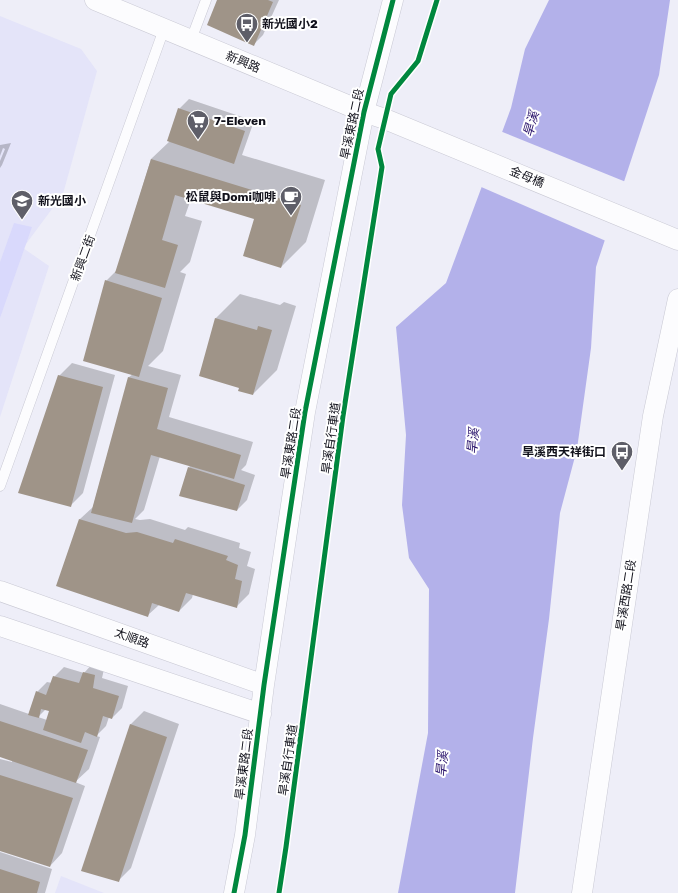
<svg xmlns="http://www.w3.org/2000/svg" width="678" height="893" viewBox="0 0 678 893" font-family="Rubik,'Noto Sans TC',sans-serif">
<rect width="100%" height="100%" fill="#eeeef8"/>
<path fill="#e4e4f9" d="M0,16L81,49L97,71L63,194L23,248L49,266L0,417Z
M61,876L104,893H55Z"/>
<path fill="#d9d9fc" d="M14,223L32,227L0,318V262Z"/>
<path fill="#b3b1ea" d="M549,0H670L659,75L596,267L591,348L577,449L560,513L549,619L533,738L515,893H398L428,733L429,589L409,558L402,505L406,435L396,327L446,283L511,108L525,49Z"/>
<path fill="#eeeef8" d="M500,131L626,182L606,241L479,186Z"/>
<path fill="#0003" fill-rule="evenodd" d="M219,0H279L263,35L254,44Z
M189,99L254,121L242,155L325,180L306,242L281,267L255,218L191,199L185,216L202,221L190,262L180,272L186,274L163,351L148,366L181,375L169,417L253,442L246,465L241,470L255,475L247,500L237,510L189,467L191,465L160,456L144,510L135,519L140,520L150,519L185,530L188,527L240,543L239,548L251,552L247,566L255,569L249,594L236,607L193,594L192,598L179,611L159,605L148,615L57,585L80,519L93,507L129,377L133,374L106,281L117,270L151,159L170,141L179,109Z
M11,143L2,165L0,168V161L5,149L3,148L0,156V145Z
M240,294L280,305L284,302L296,306L277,370L253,394L240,387L200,375L216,318Z
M72,363L115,375L83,493L70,506L59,376Z
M94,662L105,665L102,678L128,686L122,708L112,718L109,717L106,726L96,736L100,737L89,769L75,782L85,786L62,853L50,866L0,850V759L12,762V760L0,756V704L29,714L37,692L47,682L52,683L54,677L64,667L84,673ZM46,709L50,711L47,720L38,717Z
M144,711L179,724L131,868L118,881L83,870L131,724Z
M0,852L52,869L45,893H0Z"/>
<path fill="#9f9488" d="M217,0H268L273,2L254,46L207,25Z
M178,108L245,131L234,164L167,141Z
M151,159L301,205L281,268L243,256L254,219L175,195L162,240L178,245L165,288L115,273Z
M105,280L162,298L139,377L83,361Z
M215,318L257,330L258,326L272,330L253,395L238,391L239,388L199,376Z
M58,375L103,387L71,507L18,493Z
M128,377L168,388L157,429L241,455L234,479L151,455L132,523L91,513Z
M188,467L245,485L237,511L179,496Z
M79,519L126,533L137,532L173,543L175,539L228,556L226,560L238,565L235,579L242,581L237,608L186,593L179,612L152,603L148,617L56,586Z
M83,672L95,675L93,688L119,696L112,719L103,716L97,737L85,732L81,743L43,730L49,711L41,709L39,718L28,715L36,691L46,695L53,676L79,683Z
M0,721L88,750L76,783L0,757Z
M130,724L167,737L119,882L81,871Z
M0,775L73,798L50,867L0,851Z
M0,869L40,882L37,893H0Z"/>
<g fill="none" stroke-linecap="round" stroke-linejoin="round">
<g stroke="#c9c9d4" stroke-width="11">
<path id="lane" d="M191,40L206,0
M0,486L164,29"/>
</g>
<g stroke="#c9c9d4" stroke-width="21">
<path id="street" d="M95,0L364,112L385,119L678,240
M0,591L264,685
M0,626L261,714
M234,893L245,835L264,685L305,412L364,112L393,0
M582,893L653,416L678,299"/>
</g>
<use href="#lane" stroke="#fcfcfe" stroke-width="10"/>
<use href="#street" stroke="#fcfcfe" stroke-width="20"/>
<g stroke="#fff" stroke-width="8">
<path id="cycleway" d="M234,893L245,835L264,685L305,412L364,112L393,0
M279,893L286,847L343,416L382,167L378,149L391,94L418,61L437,0"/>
</g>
<use href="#cycleway" stroke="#00873e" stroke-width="5"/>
</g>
<defs>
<g id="bus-pin" transform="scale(1.15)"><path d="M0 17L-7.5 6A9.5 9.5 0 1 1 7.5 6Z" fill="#5e5e68" stroke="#fff"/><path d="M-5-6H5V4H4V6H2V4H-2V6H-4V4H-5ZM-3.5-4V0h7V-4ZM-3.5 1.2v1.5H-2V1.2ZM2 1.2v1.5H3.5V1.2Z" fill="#fff"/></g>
<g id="supermarket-pin" transform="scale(1.15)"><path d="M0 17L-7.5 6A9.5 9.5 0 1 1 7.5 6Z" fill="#5e5e68" stroke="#fff"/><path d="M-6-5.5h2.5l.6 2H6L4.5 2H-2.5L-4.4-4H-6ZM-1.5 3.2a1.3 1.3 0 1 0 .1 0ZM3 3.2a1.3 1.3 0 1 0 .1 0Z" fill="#fff"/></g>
<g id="cafe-pin" transform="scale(1.15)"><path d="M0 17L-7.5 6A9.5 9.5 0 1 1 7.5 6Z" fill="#5e5e68" stroke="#fff"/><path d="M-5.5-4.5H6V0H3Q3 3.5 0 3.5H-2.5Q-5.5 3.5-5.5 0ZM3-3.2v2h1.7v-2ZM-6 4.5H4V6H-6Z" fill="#fff"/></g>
<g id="school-pin" transform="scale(1.15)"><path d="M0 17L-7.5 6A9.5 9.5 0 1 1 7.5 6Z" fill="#5e5e68" stroke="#fff"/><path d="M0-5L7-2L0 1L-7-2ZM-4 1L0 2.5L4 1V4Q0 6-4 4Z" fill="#fff"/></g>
</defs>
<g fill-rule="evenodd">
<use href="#bus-pin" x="247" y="24"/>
<use href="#supermarket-pin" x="198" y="121"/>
<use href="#cafe-pin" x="291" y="197"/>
<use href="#school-pin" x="22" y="201"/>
<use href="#bus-pin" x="622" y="452"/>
</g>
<g text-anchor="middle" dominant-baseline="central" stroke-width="4" stroke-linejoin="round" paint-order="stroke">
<g font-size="12" font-weight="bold" fill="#11111b" stroke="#fff" text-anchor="start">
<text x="262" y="24">新光國小2</text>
<text x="214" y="121">7-Eleven</text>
<text x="276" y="197" text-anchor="end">松鼠與Domi咖啡</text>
<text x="38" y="201">新光國小</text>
<text x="606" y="452" text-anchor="end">旱溪西天祥街口</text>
</g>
<g font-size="12" fill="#11111b" stroke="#fff">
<text transform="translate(243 62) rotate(23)">新興路</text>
<text transform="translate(352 124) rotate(-78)">旱溪東路二段</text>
<text transform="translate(527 177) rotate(22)">金母橋</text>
<text transform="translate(83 258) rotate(-70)">新興二街</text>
<text transform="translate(331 438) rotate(-82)">旱溪自行車道</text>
<text transform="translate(291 443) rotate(-81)">旱溪東路二段</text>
<text transform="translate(626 595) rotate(-81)">旱溪西路二段</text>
<text transform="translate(132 638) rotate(20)">太順路</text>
<text transform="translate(288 760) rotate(-82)">旱溪自行車道</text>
<text transform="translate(244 764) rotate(-83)">旱溪東路二段</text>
</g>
<g font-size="13" font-style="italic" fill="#29126b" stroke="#fff">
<text transform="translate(531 124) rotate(-74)">旱溪</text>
<text transform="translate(473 441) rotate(-85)">旱溪</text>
<text transform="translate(442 764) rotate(-85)">旱溪</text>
</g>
</g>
</svg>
